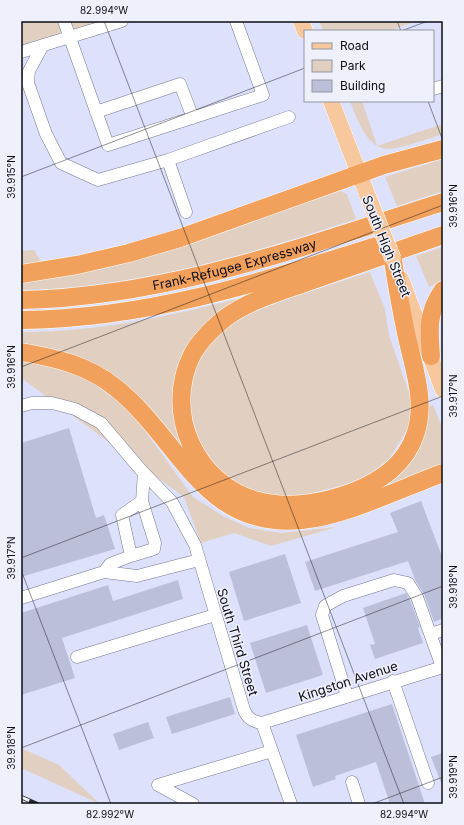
<svg xmlns="http://www.w3.org/2000/svg" width="464" height="825" viewBox="0 0 464 825" font-family="Inter,sans-serif">
<rect width="100%" height="100%" fill="#dee1fc"/>
<path fill="#e1d0c2" d="M21,21H103L21,47Z
M319,21H417L389,31H323Z
M350,101H362L377,146L443,124V134C431,138 399,149 389,149C367,150 356,117 350,101Z
M443,159V191L397,206L385,177Z
M340,191L347,194L356,219C247,255 136,288 21,290V280L188,241Z
M443,247V280L429,287L416,256Z
M34,250L43,265L21,268V251Z
M370,272L385,309L389,335L410,396L412,422L389,459L368,475L347,484L309,494L272,497L243,489L220,475L195,439L187,396L195,367L208,345L225,328L251,313L293,297Z
M253,295L183,362L187,454L132,390L96,367L21,348V332C102,332 175,315 253,295Z
M21,360L48,364L85,378L129,409L193,497L223,516L249,528L281,533L337,527L271,546L234,533L201,543L184,497L21,378Z
M433,405L443,429V467L391,485L390,481C410,456 426,440 429,406Z
M21,748L59,765L100,804L21,768Z"/>
<path fill="#bcbfd9" d="M69,428L96,518L104,515L115,549L21,577V443Z
M421,501L443,559V618L434,622L424,594L416,582L408,561L315,591L305,562L398,532L390,513Z
M285,554L301,603L244,621L229,572Z
M178,580L183,599L62,638L75,678L21,695V613L108,585L113,601Z
M406,593L410,600L420,627L418,628L423,643L375,659L370,645L375,644L363,608Z
M307,625L323,675L266,693L250,643Z
M230,697L235,714L172,734L166,717Z
M392,704L425,804H390L376,762L335,776L336,779L313,787L296,735Z
M148,722L154,738L119,750L113,734Z
M443,753V785H442L431,757Z"/>
<g fill="none" stroke-linecap="round" stroke-linejoin="round">
<g stroke="#767991" stroke-width="13">
<path id="minor" d="M64,21L108,145L263,95L236,21
M43,45L29,71L28,83L46,134L61,163L98,180L168,160L289,117
M21,52L122,21
M433,89L443,86
M96,112L180,84L193,118
M168,160L186,212
M21,406L32,403H52L75,409L101,423L141,470L172,502L195,545L244,710C248,719 252,721 262,723L443,667
M142,501L122,515L131,556L154,549L155,543L142,501L144,473
M104,572L110,564L131,556
M21,598L104,572L137,576L199,560
M431,634L443,630
M77,657L215,615
M393,681L428,783
M347,696L322,615L325,606L343,596L394,580L408,583L417,597L442,667
M262,723L291,804
M352,782L359,804
M193,804L158,785L272,751"/>
</g>
<g stroke="#fff" stroke-width="17">
<path id="major" d="M301,21L305,31
M331,101L367,194
M401,279L443,390"/>
</g>
<g stroke="#fff" stroke-width="19">
<g id="highway">
<path d="M393,259C396,284 401,308 406,333C413,366 427,402 415,435C405,465 380,481 353,492C324,503 288,509 258,501C196,485 163,413 192,355C199,341 213,328 225,318C251,299 283,291 313,280C356,265 400,250 443,235"/>
<path d="M21,274L77,265L129,253L180,238L384,165L443,149"/>
<path id="s1" d="M21,300C167,297 305,246 443,202"/>
<path d="M21,320C144,319 260,283 376,246"/>
<path d="M21,352C56,358 88,365 116,388C181,440 203,530 302,520C345,516 402,488 443,473"/>
<path d="M431,356C429,329 427,313 443,290"/>
</g>
</g>
<use href="#minor" stroke="#fff" stroke-width="12"/>
<use href="#major" stroke="#f7c79d" stroke-width="16"/>
<use href="#highway" stroke="#f1a15b" stroke-width="18"/>
<g stroke="#262732" stroke-width="4.5">
<path id="rail" d="M21,797L37,804"/>
</g>
<use href="#rail" stroke="#eef0fb" stroke-width="3" stroke-dasharray="9" stroke-linecap="butt"/>
<g stroke="#fff" stroke-width="17" stroke-linecap="butt">
<path id="major-bridge" d="M367,194L393,259"/>
</g>
<use href="#major-bridge" stroke="#f7c79d" stroke-width="16"/>
</g>
<path fill="none" stroke="#0b0c15" stroke-width="1" stroke-opacity="0.45" d="M104,21L404,804M397,21L401,31M401,31L428,21M428,101L443,141M21,177L305,68M21,367L443,205M21,558L443,396M21,570L111,804M21,748L443,586M372,804L443,777"/>
<g text-anchor="middle" dominant-baseline="central" stroke-width="3" stroke-linejoin="round" paint-order="stroke">
<g font-size="13" fill="#0b0c15" stroke="#eef0fb">
<text transform="translate(387 246) rotate(68)">South High Street</text>
<text stroke="none"><textPath href="#s1" startOffset="217">Frank-Refugee Expressway</textPath></text>
<text transform="translate(238 642) rotate(73)">South Third Street</text>
<text transform="translate(348 681) rotate(-18)">Kingston Avenue</text>
</g>
</g>
<rect width="464" height="825" fill="none" stroke="#eef0fb" stroke-width="44"/>
<rect x="304" y="30" width="130" height="72" fill="#eef0fb" stroke="#93959f"/>
<rect x="312" y="43" width="20" height="6" fill="#f7c79d" stroke="#93959f"/>
<text x="340" y="50" font-size="12" fill="#0b0c15">Road</text>
<rect x="312" y="60" width="20" height="12" fill="#e1d0c2" stroke="#93959f"/>
<text x="340" y="70" font-size="12" fill="#0b0c15">Park</text>
<rect x="312" y="80" width="20" height="12" fill="#bcbfd9" stroke="#93959f"/>
<text x="340" y="90" font-size="12" fill="#0b0c15">Building</text>
<rect x="22" y="22" width="420" height="781" fill="none" stroke="#0b0c15" stroke-width="1.5"/>
<g font-size="10" text-anchor="middle" fill="#0b0c15">
<text x="104" y="14">82.994°W</text>
<text transform="translate(11 177) rotate(-90)" y="4">39.915°N</text>
<text transform="translate(453 206) rotate(-90)" y="4">39.916°N</text>
<text transform="translate(11 367) rotate(-90)" y="4">39.916°N</text>
<text transform="translate(453 396) rotate(-90)" y="4">39.917°N</text>
<text transform="translate(11 558) rotate(-90)" y="4">39.917°N</text>
<text transform="translate(453 587) rotate(-90)" y="4">39.918°N</text>
<text transform="translate(11 748) rotate(-90)" y="4">39.918°N</text>
<text transform="translate(453 777) rotate(-90)" y="4">39.919°N</text>
<text x="110" y="818">82.992°W</text>
<text x="404" y="818">82.994°W</text>
</g>
</svg>
